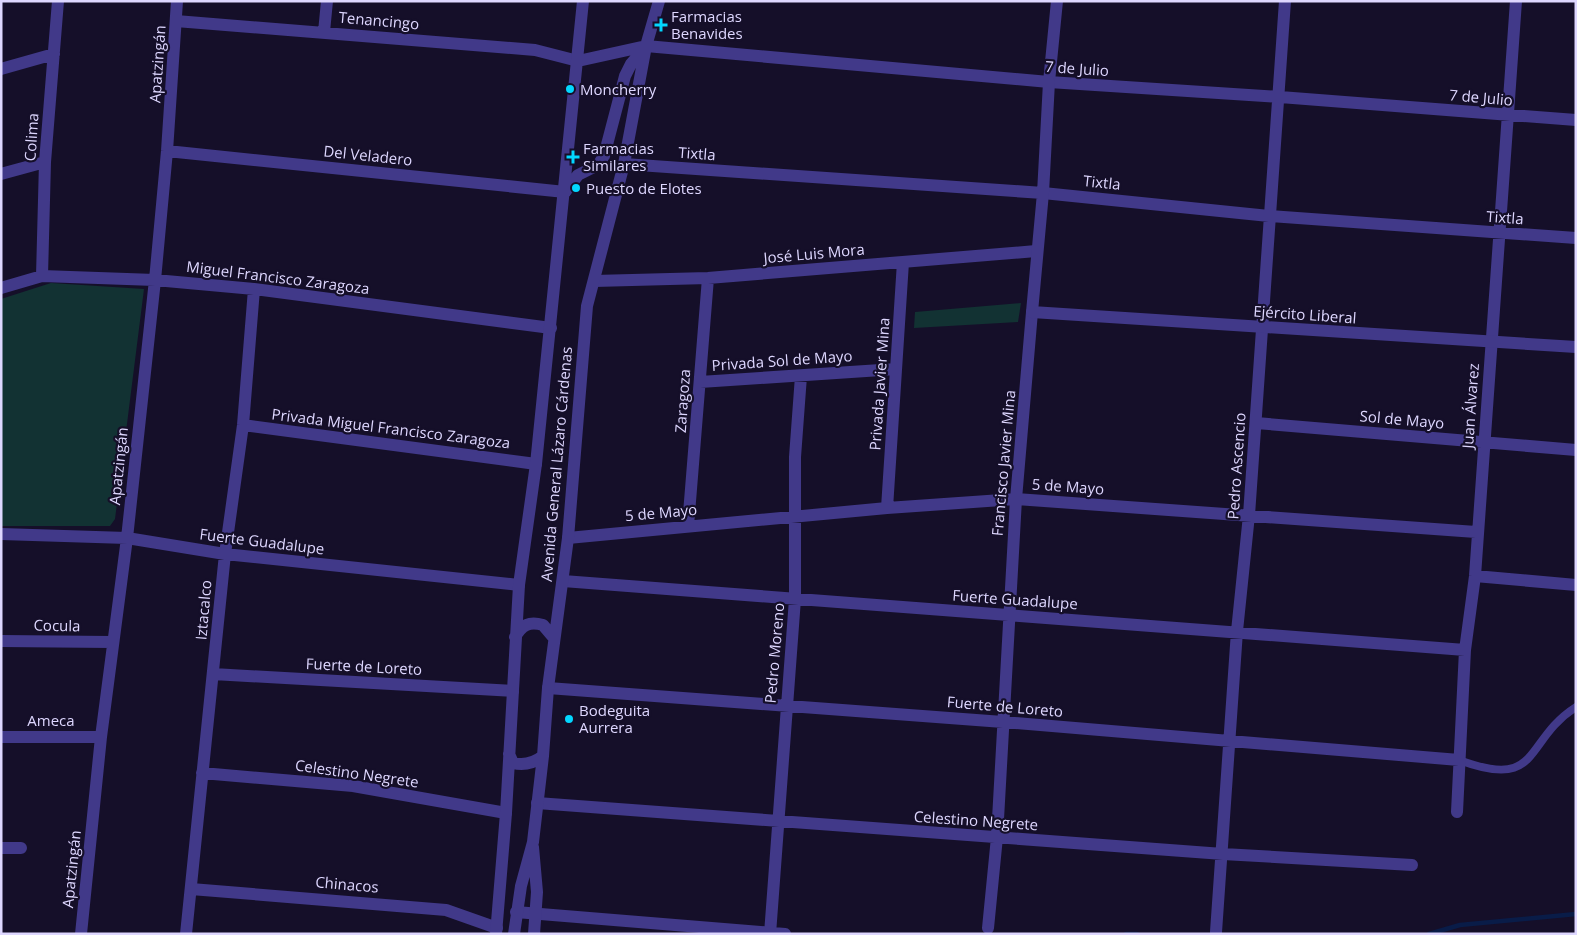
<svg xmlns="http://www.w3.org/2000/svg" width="1577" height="935" viewBox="0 0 1577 935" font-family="'Open Sans',sans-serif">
<rect width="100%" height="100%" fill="#150f29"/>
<path fill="#123233" d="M51,283L144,289L115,519L110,526H1V299Z
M1021,303L1018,322L914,328L915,312Z"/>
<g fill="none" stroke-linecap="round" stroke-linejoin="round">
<path stroke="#091c48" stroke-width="4.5" d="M1126,934H1137
M1429,934L1460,925L1576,914"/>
<path stroke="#413989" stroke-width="8" d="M1459,760C1542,791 1523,741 1576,707"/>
<path stroke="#413989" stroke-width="12" d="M1057,1L1049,82L1280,97L1576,120
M176,21L535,50L578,61
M324,32L327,1
M1,69L54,54
M167,151L565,192
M1,174L45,162
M1043,193L1269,216L1576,238
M42,276L45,162L58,1
M594,281L708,278L1036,251
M1,288L42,276L155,280L254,289L551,328
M700,382L896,369
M1256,423L1576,450
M243,425L536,464
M887,508L903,262
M688,526L708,278
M1,534L127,538L225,554L519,585
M568,538L887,508L1016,499L1476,532
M1475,576L1576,585
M563,581L1465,650
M1,641L112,642
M213,674L513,691
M548,688L1003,722L1459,760
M1,737H101
M202,773L353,786L506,813
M537,803L1223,854L1412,865
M1457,812L1465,650L1475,576L1516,1
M1,848H21
M191,889L446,910L497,928
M516,912L785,934
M988,928L997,837L1016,499L1032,312
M1216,932L1237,631L1249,515L1285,1
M81,934L101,737L127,538L155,280L167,151L177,1
M186,934L225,554L243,425L254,289
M770,934L795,599V457L801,376"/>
<path stroke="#413989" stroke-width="12" d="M578,61L646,46L1049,82L1043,193L1032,312L1576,347
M624,164L1043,193
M565,192L578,175L598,165L604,156L625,76L631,64L645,48
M515,637C522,625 529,621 543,625L554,638
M509,754L513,763C525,766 534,763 543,756
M533,847L537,892L534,934
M496,934L506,813L519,585L536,464L583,1
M514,934L521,886L533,842L543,756L548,688L568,538L587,306L624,164L646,46L659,1"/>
</g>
<g fill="#03d7ff" stroke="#150f29" stroke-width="2">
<path d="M658.5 17.5h5v5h5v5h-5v5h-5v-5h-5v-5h5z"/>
<circle cx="570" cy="89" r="5"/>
<path d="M570.5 149.5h5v5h5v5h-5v5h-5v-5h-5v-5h5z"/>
<circle cx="576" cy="188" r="5"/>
<circle cx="569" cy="719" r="5"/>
</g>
<g text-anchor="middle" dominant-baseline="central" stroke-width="4.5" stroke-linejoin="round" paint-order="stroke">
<g font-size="15" fill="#ded7ff" stroke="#150f29" text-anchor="start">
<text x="671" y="16">Farmacias<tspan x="671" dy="17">Benavides</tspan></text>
<text x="580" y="89">Moncherry</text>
<text x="583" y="148">Farmacias<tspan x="583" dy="17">Similares</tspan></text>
<text x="586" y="188">Puesto de Elotes</text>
<text x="579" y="710">Bodeguita<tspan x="579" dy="17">Aurrera</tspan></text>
</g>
<g font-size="15" fill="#ded7ff" stroke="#150f29">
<text transform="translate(379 20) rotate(5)">Tenancingo</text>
<text transform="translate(157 64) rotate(-86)">Apatzingán</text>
<text transform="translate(1077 68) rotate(4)">7 de Julio</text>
<text transform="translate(1481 97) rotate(5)">7 de Julio</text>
<text transform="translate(31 137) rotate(-86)">Colima</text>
<text transform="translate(697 153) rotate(4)">Tixtla</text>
<text transform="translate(368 155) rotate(6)">Del Veladero</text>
<text transform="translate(1102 182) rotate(6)">Tixtla</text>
<text transform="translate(1505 217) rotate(4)">Tixtla</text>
<text transform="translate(814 253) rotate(-5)">José Luis Mora</text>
<text transform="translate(278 277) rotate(7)">Miguel Francisco Zaragoza</text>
<text transform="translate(1305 314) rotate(4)">Ejército Liberal</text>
<text transform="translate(782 360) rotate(-4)">Privada Sol de Mayo</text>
<text transform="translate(879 384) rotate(-86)">Privada Javier Mina</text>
<text transform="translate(682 401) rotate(-86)">Zaragoza</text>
<text transform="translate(1470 406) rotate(-86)">Juan Álvarez</text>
<text transform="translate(1402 419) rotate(5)">Sol de Mayo</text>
<text transform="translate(391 428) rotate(7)">Privada Miguel Francisco Zaragoza</text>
<text transform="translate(1003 463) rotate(-85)">Francisco Javier Mina</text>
<text transform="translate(556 464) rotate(-85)">Avenida General Lázaro Cárdenas</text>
<text transform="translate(118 466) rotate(-84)">Apatzingán</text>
<text transform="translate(1236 466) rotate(-86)">Pedro Ascencio</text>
<text transform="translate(1068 486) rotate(4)">5 de Mayo</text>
<text transform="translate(661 512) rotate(-5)">5 de Mayo</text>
<text transform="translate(262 541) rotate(7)">Fuerte Guadalupe</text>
<text transform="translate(1015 599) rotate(4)">Fuerte Guadalupe</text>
<text transform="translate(203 610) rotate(-85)">Iztacalco</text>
<text transform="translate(57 625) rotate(1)">Cocula</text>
<text transform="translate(774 653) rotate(-85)">Pedro Moreno</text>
<text transform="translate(364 666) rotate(3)">Fuerte de Loreto</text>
<text transform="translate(1005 706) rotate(5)">Fuerte de Loreto</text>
<text x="51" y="720">Ameca</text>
<text transform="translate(357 773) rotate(8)">Celestino Negrete</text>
<text transform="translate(976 820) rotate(4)">Celestino Negrete</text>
<text transform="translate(71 869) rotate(-84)">Apatzingán</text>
<text transform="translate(347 884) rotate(5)">Chinacos</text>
</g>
</g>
<rect width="1577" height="935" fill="none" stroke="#ded7ff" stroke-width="5"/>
</svg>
